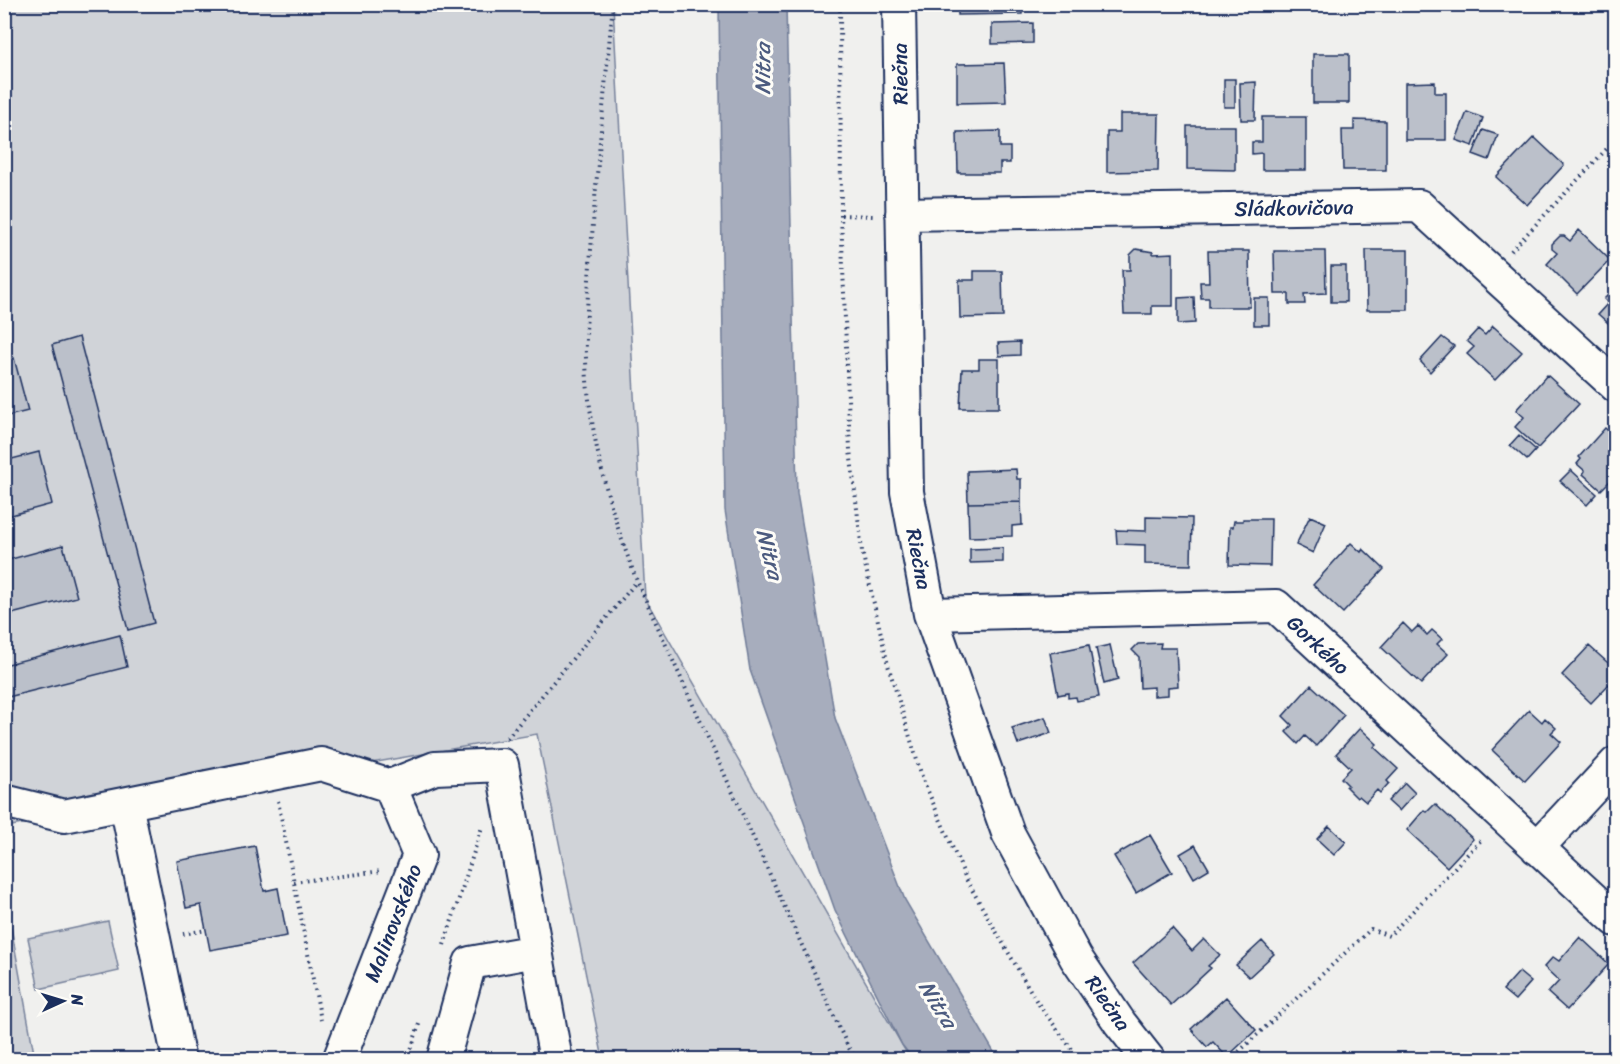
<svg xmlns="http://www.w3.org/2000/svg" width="1620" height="1064" viewBox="0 0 1620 1064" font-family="Sriracha,sans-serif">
<rect width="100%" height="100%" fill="#f0f0ee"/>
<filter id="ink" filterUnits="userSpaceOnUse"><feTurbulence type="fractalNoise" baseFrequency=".0167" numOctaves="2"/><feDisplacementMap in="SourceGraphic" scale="12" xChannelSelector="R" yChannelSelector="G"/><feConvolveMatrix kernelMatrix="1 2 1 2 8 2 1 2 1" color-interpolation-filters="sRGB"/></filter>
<g filter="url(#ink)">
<path fill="#d0d3d8" stroke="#76819b" stroke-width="1.5" d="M5,5H613L645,598L910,1059H603L537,734L5,827Z
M4,894H5L35,1059H5Z
M108,921L119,971L39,989L28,938Z"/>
<path fill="#a7adbd" stroke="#6f7b97" stroke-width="1.5" d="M719,5H786L797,493L835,718L905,900L998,1059H913L902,1045L835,910L750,670L725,510Z"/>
<path fill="#bbc0ca" stroke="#1b2f5e" stroke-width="1.5" d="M958,4H1022V14L958,15Z
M1033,23V43L992,44V24Z
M1313,54H1349V103H1313Z
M1004,63L1006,102L957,103V64Z
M1224,79H1235V107H1224Z
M1256,82L1255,120H1241L1240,83Z
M1435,82V93H1446V140H1405V83Z
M1467,112L1483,118L1473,146L1456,140Z
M1120,114H1159L1158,171L1107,172V132H1120Z
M1262,117H1306V170H1262V153L1252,154V142H1262Z
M1354,120L1386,121V170H1343L1342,130H1354Z
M1187,126H1235V170L1187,169Z
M1483,130L1498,135L1489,160L1473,154Z
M1000,131V147H1010V163H1000V173H958L957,132Z
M1534,137L1564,165L1527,205L1496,177Z
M1579,230L1610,260L1577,294L1547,264L1557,253L1552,249V244L1560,236H1564L1570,241Z
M1136,249L1153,252V254L1173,253V306H1152V314H1124L1122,270H1130V255Z
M1366,250H1408V310H1367Z
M1208,251H1249L1250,307H1209V298H1201L1200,282H1209Z
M1274,251H1325L1326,293L1304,294L1305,304H1289V294H1275Z
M1331,266H1346V302H1331Z
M974,271H1002L1003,317L960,318L959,280H974Z
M1616,287V330L1598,314L1608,303L1604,299Z
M1194,297L1195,323L1178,324V298Z
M1254,298H1269V325H1254Z
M1493,326L1522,352L1495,380L1467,354L1474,347L1467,341L1478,329L1485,335Z
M79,337L154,623L128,630L52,345Z
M1442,337L1454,346L1430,372L1420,361Z
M1020,342V355L999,356L998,343Z
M14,358L28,411L4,417V361Z
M979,359H999V408H960L962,369H979Z
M1547,375L1579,404L1538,448L1515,427L1524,417L1516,410Z
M1605,428L1616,438V475L1601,490L1583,474L1585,471L1577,464L1581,459L1579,457Z
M1519,435L1536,450L1527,460L1510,445Z
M39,452L52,504L4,517V461Z
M1016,469L1017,479H1021V502L968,503L967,471Z
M1571,470L1597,494L1587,505L1560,481Z
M1021,502L1022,525L1012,526V536L969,537L968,503Z
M1310,516L1326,523L1313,553L1296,545Z
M1146,517L1192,518L1191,565L1145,564V545L1117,544L1116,530L1146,531Z
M1243,519H1271L1270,566L1229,565L1230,527H1233L1234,521H1243Z
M1351,543L1361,552L1363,549L1384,569L1343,613L1313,585Z
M63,545L77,597L4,616V561Z
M1003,548V562L970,563V549Z
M1403,623L1412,632L1418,626L1427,635L1432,630L1442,639L1437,644L1448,654L1421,684L1381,647Z
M120,635L127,667L4,698V665Z
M1161,643L1160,648H1176L1178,686L1168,687V695L1154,696V687L1140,688L1139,657L1132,650L1138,644Z
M1089,645L1099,697L1077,701L1076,697L1068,698V693L1058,695L1050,653Z
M1110,645L1118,680L1104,684L1096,648Z
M1589,646L1616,670V683L1613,686L1610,683L1591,703L1562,675Z
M1311,685L1344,715L1316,746L1305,736L1298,744L1286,732L1292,725L1283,716Z
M1529,710L1542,722L1545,718L1556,728L1551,733L1561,742L1525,781L1492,750Z
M1045,717L1051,733L1018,744L1012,728Z
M1360,728L1377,744L1374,747L1398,769L1387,781L1389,783L1380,793L1377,790L1366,802L1359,796L1357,798L1346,787L1348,785L1341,778L1351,768L1336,754Z
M1405,783L1415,793L1399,811L1388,801Z
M1435,804L1473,839L1447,867L1407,830L1424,810L1427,812Z
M1329,826L1346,842L1334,855L1317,839Z
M1150,835L1172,872L1136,893L1114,856Z
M1195,845L1209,869L1194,878L1180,854Z
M255,846L264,891L278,888L287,936L210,950L201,905L186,908L177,861Z
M1172,928L1192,951L1204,939L1220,955L1208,966L1211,968L1171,1005L1133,963Z
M1580,937L1609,964L1567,1010L1548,993L1559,981L1544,967L1553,957L1559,961Z
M1262,941L1274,954L1249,977L1236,965Z
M1519,972L1531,982L1515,1000L1503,990Z
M1226,997L1256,1030L1227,1057L1213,1042L1207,1047L1191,1029Z"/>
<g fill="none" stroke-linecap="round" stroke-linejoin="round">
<g stroke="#1b2f5e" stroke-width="36">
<path id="minor" d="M899,4L907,492L930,614L1008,833L1076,958L1120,1023L1149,1060
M902,214L1419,206L1616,386
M930,614L1276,606L1616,920
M4,801L64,816L321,764L390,786L435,768L502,765L556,1060
M126,804L179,1060
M1537,848L1616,763
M339,1060L419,855L390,786
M443,1060L470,963L536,951"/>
</g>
<path stroke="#1b2f5e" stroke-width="4" stroke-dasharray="1.5 4.5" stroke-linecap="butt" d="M613,4C605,86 597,168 591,250C588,297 583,345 588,391C595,456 613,520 637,581L848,1047L857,1060
M840,4L841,215L850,450L862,551L888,665L923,780L967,881L1037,1002L1080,1060
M841,215L875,216
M1511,251L1616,139
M507,738L637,581
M278,801L321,1020
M294,882L382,871
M183,934L206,930
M444,945L482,827
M408,1060L420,1021
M1230,1060L1371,929L1389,936L1483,838"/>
<use href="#minor" stroke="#fdfcf7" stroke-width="32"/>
</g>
</g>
<g text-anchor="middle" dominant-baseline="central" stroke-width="6" stroke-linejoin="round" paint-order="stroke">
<g font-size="21" fill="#1b2f5e" stroke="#fdfcf7">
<text transform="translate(900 74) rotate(-91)">Riečna</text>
<text transform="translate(1294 208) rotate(-1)">Sládkovičova</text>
<text transform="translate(919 559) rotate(79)">Riečna</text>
<text transform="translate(1318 645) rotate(43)">Gorkého</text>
<text transform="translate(393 923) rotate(-69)">Malinovského</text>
<text transform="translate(1108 1003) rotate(55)">Riečna</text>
</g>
<g font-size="22" font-style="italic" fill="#4c5b7f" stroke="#fdfcf7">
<text transform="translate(762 69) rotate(-90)">Nitra</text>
<text transform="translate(770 554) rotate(76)">Nitra</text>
<text transform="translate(938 1004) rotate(58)">Nitra</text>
</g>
</g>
<rect width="1620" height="1064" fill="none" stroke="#fdfcf7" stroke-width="24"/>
<rect x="12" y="12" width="1596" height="1040" fill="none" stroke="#1b2f5e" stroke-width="2" filter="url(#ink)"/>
<g transform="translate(63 1001) rotate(86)" stroke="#fdfcf7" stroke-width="4.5" paint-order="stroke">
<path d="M0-4.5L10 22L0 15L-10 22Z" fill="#1b2f5e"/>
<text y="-9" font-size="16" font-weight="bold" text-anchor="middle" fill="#1b2f5e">N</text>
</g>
</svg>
